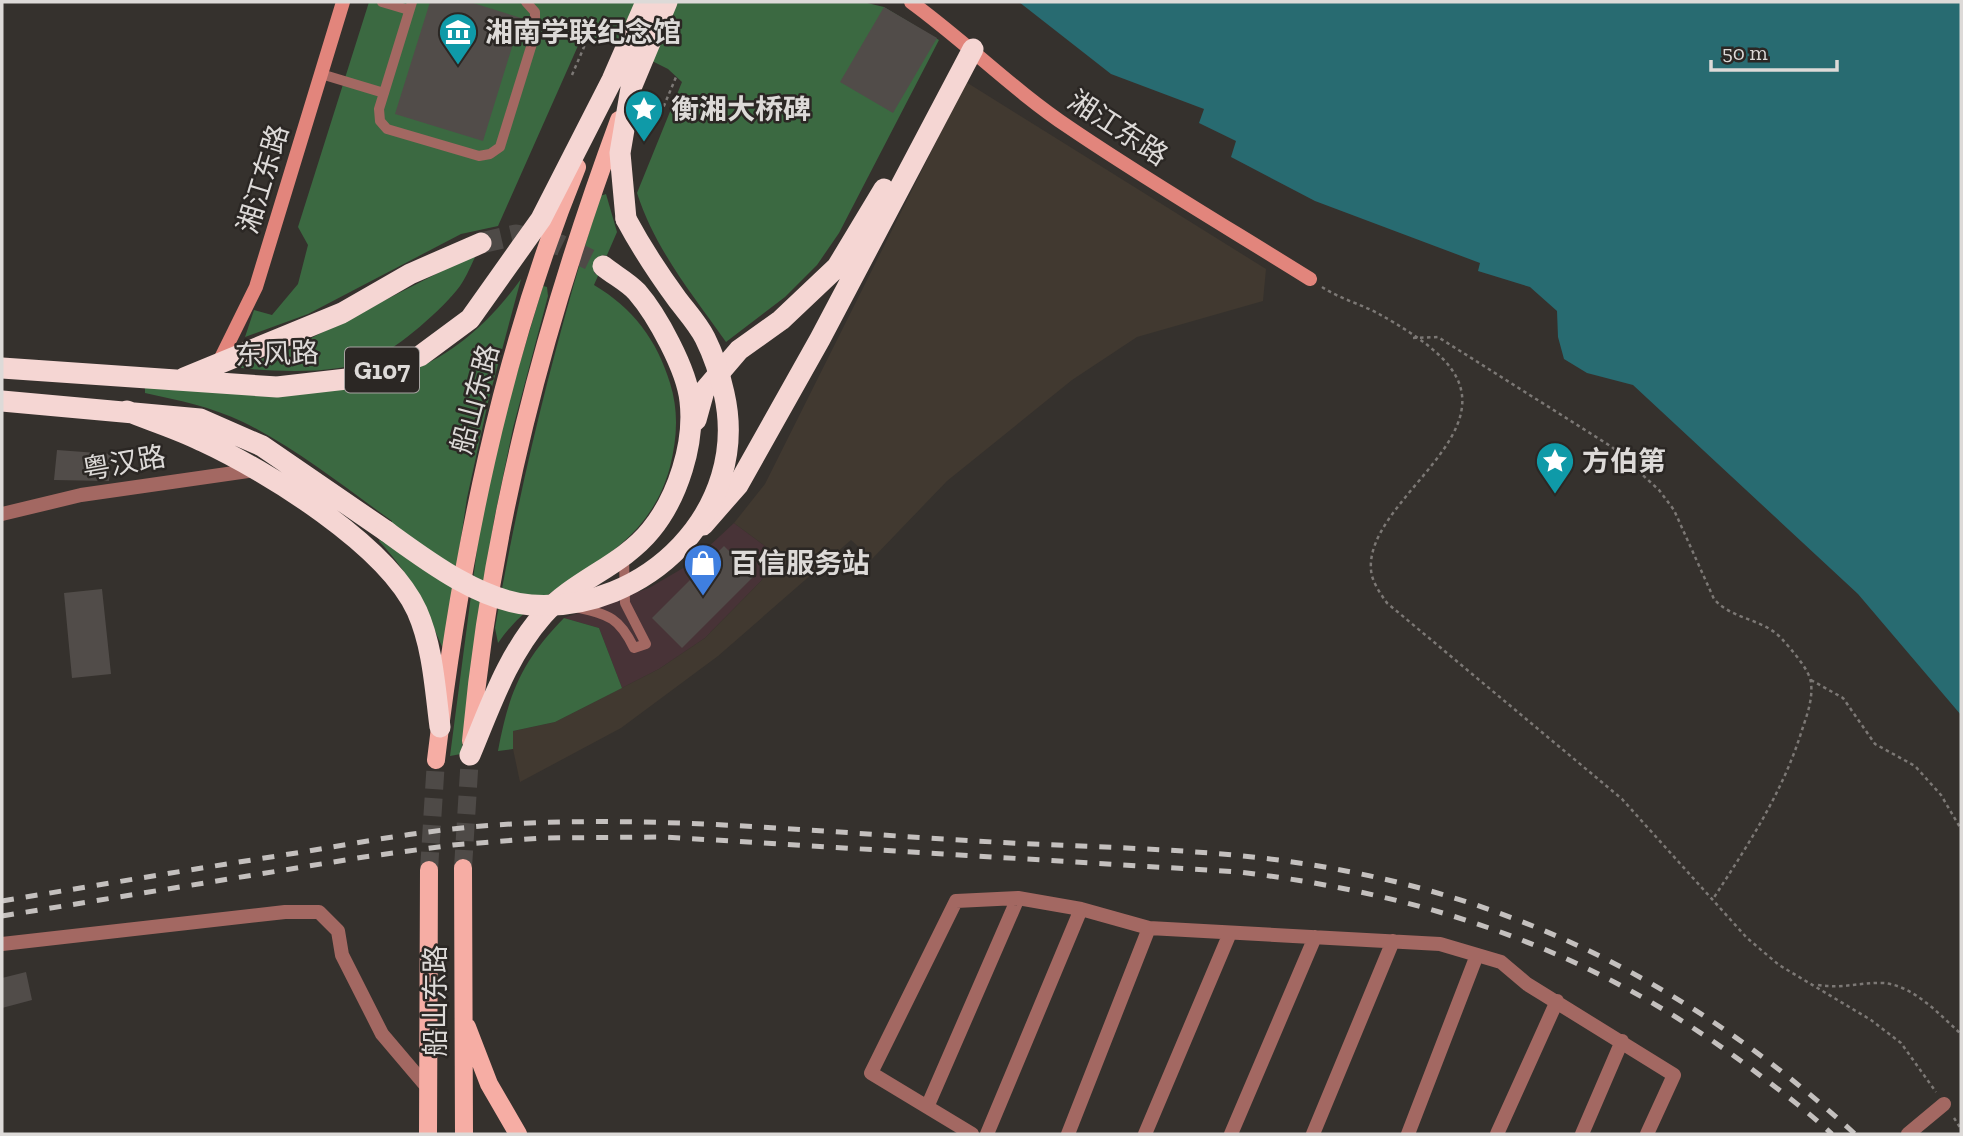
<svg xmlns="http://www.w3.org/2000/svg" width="1963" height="1136" viewBox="0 0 1963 1136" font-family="'Zilla Slab','Noto Sans SC',serif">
<rect width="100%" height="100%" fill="#35312d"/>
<path fill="#483337" d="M734,523L777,555L761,581L705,638L659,669L622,688L599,628L564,618L649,588L690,564Z"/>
<path fill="#413930" d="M966,82L1266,269L1263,301L1137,337L1072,380L947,481L872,559L851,540L718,656L621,728L520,782L513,749V731L555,722L659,669L705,638L761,581L777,555L734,523L765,484Z"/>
<path fill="#3b6941" d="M369,2H863L884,7L939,40L839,233L817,265L785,297L726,342C692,294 655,249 637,193L682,82L668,69L604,37L593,43L581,39L498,226L461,234L308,314L245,337L254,310L272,315L298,284L308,245L298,227Z
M606,194L617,232L594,285C633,308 657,340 670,383C679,412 677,438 670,467C643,567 547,571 498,643L495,628C520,481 556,339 600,196Z
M477,253C472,263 467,276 460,286C443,309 399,347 373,359C338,375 271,372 233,367L282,353Z
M521,279L489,398L467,498L444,651C424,605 414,579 379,541L392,521C344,487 296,448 243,422C212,407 178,400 145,393V386C296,394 420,419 521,279Z
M543,286L547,287L548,296L513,428L494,520L461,754L450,756L481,519L501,426Z
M564,618L599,628L622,688L555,722L513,731V749L498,751C509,692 522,661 564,618Z"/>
<path fill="#286b71" d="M1019,2H1961V715L1858,594L1633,385L1587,373L1564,359L1558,337L1557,311L1530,287L1478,271L1480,263L1315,201L1231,157L1236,141L1199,123L1204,109L1111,74Z"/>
<path fill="#514c49" d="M430,2H470L521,18L483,141L395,114Z
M884,7L937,38L893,113L840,82Z
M57,450L111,454L109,481L54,480Z
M724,546L754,576L682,648L652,618Z
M102,589L111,674L72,678L64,593Z
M26,972L32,1000L2,1008V978Z"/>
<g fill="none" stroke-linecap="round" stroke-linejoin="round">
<path stroke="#4e4a47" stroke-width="18" stroke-dasharray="18 9" stroke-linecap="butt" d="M463,868L470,755
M429,870L436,760"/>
<path stroke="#4e4a47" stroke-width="21" stroke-dasharray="21 10" stroke-linecap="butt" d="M481,243L516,235L560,245L603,266"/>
<path stroke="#7c7875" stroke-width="2.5" stroke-dasharray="3.5 3.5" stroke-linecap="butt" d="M572,75L587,40
M661,113L676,77
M1322,287C1340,299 1361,304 1379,314C1399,325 1425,341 1441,357C1517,431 1365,499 1371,570C1372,582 1380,593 1387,603L1622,799L1747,938L1779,965L1871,1020L1901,1043L1936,1092
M1413,338L1438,337L1612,447L1659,490L1674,510L1714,599C1732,620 1763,618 1782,639C1790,648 1810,670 1811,683C1813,699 1807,715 1802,730C1783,792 1748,845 1713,899
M1811,680L1843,698L1875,744L1915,766L1941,795L1961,829
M1818,985C1844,989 1860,982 1884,983C1914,986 1940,1015 1961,1034
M1954,1118L1961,1129"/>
<path stroke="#a36862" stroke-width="10" d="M382,2L409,10
M412,2L379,109L380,121L387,129L479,156L490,154L500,147L535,34V12L526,2
M321,74L384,93
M576,607C609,615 619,617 634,648L646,644L625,603L624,557"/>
<path stroke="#a36862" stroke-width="14" d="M2,514L81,495L255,470
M2,944L285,912H319L338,931L342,955L382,1034L427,1087
M928,1105L1018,898
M972,1134L871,1073L956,901L1018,898L1081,909L1149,928L1440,944L1501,962L1527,984L1674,1075L1647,1134
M987,1134L1081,909
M1068,1134L1149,928
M1145,1134L1230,933
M1231,1134L1315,937
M1313,1134L1393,941
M1408,1134L1477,955
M1497,1134L1557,1001
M1582,1134L1622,1041
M1908,1134L1944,1104"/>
<path stroke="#e2857c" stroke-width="14" d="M911,2C966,42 1013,90 1070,128C1148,181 1230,229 1310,279
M217,366L256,287L343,2"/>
<path stroke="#f6ada4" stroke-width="18" d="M471,741C491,524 544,323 619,120
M436,760C460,559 500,356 577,167
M463,868L464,1134
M467,1027L489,1084L518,1134
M428,1134L429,870"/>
<path stroke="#f5d6d3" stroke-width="21" d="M626,219L620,153L631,88L667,2
M2,368L277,387L364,377L420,356L470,319L541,219L612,80L646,2
M184,378L342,313L410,274L481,243
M2,401L200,419L262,446L386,531
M127,411C152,421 178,429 202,441C267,471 387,545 417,611C433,647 435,689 440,727
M696,420L704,391L739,350L781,320L837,267L884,189
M703,525L738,485L820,339L973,49
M470,755C491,705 507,656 543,615C574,580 622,566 651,530C678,497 695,443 690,401C687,370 657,315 637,292C628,282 614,275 603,266"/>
<path stroke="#c4c0be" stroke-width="5" stroke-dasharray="12 12" stroke-linecap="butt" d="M2,901C104,884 206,867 309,851C366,841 424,831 482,826C641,813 816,832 977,841C1086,848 1198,847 1306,864C1520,897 1697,989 1855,1134
M2,916L364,857L453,845L541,838L665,837L1239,872C1430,895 1594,951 1749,1067C1777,1088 1806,1110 1832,1134"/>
<path stroke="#f5d6d3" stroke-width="21" d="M386,531C426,560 480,601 531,605C646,613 751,510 724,393C720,375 713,354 705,338C698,324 686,311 677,299C658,273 641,247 626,219"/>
</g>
<defs>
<g id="museum-pin" transform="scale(2.0125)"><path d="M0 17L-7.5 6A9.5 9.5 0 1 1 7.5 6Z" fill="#0f9aa8" stroke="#2b2724"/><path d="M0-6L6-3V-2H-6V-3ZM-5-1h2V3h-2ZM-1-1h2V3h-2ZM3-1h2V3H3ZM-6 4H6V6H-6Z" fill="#fff"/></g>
<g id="sight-pin" transform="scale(2.0125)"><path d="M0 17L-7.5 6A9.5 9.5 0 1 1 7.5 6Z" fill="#0f9aa8" stroke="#2b2724"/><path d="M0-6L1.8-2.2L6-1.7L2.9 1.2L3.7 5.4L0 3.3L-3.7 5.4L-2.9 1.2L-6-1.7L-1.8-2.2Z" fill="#fff"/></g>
<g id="shop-pin" transform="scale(2.0125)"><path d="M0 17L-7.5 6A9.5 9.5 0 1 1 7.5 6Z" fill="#3f7fe0" stroke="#2b2724"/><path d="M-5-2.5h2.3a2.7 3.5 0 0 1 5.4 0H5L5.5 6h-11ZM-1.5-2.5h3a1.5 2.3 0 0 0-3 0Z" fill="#fff"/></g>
</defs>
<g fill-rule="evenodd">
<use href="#museum-pin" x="458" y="32"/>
<use href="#sight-pin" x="644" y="109"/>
<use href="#sight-pin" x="1555" y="461"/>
<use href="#shop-pin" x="703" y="563"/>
</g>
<g text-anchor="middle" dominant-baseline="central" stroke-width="5" stroke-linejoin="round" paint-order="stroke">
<rect fill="#2b2724" stroke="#a8a4a2" stroke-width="2" x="345" y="347.5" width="74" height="45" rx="5"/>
<g font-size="26" font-weight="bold" fill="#dddad8">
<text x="382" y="370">G107</text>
</g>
<g font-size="28" font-weight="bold" fill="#dddad8" stroke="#2b2724" text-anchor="start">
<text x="485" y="32">湘南学联纪念馆</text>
<text x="671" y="109">衡湘大桥碑</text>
<text x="1582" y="461">方伯第</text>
<text x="730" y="563">百信服务站</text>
</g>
<g font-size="28" fill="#dddad8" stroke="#2b2724">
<text transform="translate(1118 128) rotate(33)">湘江东路</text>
<text transform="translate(263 179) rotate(-73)">湘江东路</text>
<text transform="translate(277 354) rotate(-2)">东风路</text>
<text transform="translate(475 399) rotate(-75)">船山东路</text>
<text transform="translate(124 463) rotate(-10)">粤汉路</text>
<text transform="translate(435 1001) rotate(-90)">船山东路</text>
</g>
</g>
<rect width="1963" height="1136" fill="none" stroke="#dddad8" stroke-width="7"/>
<path d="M1711 60v10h126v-10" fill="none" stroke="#dddad8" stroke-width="3.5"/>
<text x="1722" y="60" font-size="21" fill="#dddad8" stroke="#2b2724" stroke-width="5" paint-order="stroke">50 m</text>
</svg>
